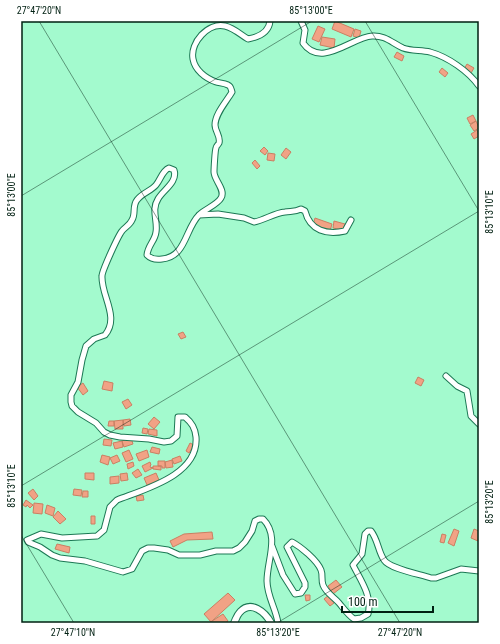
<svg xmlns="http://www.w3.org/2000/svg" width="500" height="644" viewBox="0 0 500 644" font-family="'Roboto Condensed',sans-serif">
<rect width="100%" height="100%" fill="#a3face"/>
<path fill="#f1a285" stroke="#ca7f62" d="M335,21L354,29L351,37L332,29Z
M318,26L325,29L319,42L312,39Z
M355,29L361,31L359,38L353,36Z
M322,37L335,39L334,48L320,45Z
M397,52L404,56L402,61L394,57Z
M467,64L474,68L471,73L464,69Z
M442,68L448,73L445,77L439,72Z
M473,115L476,121L470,124L467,118Z
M476,121L479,128L474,131L470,125Z
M477,130L479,136L474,139L471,134Z
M264,147L268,151L265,155L260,151Z
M286,148L291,152L286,159L281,155Z
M268,153L275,154L274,161L267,160Z
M255,160L260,166L257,169L252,163Z
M315,218L332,224L330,231L313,225Z
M334,221L345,224L343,230L333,228Z
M183,332L186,337L181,339L178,334Z
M418,377L424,380L421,386L415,383Z
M104,381L113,383L112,391L102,389Z
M83,383L88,391L83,395L77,387Z
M128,399L132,405L126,409L122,402Z
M154,417L160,422L154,429L148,424Z
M130,419L131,425L124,426L123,420Z
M123,420V429H115L114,421Z
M109,421H114V426H108Z
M143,428L148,429L147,434L142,433Z
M149,429L157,430V436L148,434Z
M131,438L133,444L124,447L122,441Z
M104,439L112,440L111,446L103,445Z
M122,441L123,447L115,449L113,443Z
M190,443L194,445L189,453L186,451Z
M152,447L160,449L159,454L150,452Z
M129,450L133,459L126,462L122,453Z
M147,450L149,457L139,461L136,454Z
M102,455L110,457L108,465L100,462Z
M117,455L120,461L113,464L110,458Z
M180,456L182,461L174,464L172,459Z
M172,460L173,467L166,468L165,462Z
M158,461H165V468H162V466H158Z
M133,462L134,466L128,469L127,464Z
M150,462L151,465L150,466L151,468L152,467L153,468L145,472L142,466Z
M153,466H161V470L153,469Z
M138,469L142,475L136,478L132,473Z
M85,473H94V480L85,479Z
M127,473L128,480L121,481L120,474Z
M156,473L159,480L147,485L144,478Z
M119,476V483L110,484V477Z
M33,489L38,496L34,500L28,493Z
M74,489L82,490L81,496L73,495Z
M83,491H88V497H82Z
M143,495L144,500L137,501L136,496Z
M26,500L33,505L30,508L27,505L26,507L23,505Z
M34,503L43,504L42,514L33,513Z
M47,505L55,508L53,516L45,513Z
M58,511L66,519L60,524L53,517Z
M91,516H95V524H91Z
M454,529L459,531L454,546L448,543Z
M474,529L479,531L478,541L471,538Z
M212,532L213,539L187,540L173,547L170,541L184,534Z
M442,534L446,535L444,543L440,542Z
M57,544L70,547L69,553L55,549Z
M336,580L342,587L333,594L328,586Z
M228,593L235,600L211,622L204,614Z
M305,595H310V600L306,601Z
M329,595L334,603L330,606L324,599Z
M223,614L228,621L225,623H209Z"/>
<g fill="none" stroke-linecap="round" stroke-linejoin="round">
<g stroke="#1c7854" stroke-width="7">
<path id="minor" d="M270,21C269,32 259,37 248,39C241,35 234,28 225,26C208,22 190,43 193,59C195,70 205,78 216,82C219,83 224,83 228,85C231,86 231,89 232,92C226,102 215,114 215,125C215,131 221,137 219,143C218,145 216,146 216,148C215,150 214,169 214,172C214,180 226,190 221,198C217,205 205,209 199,215C185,229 186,257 162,259C156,260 151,259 147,255C148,245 155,241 156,232C158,221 151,210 158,199C163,190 178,182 174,170L169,168C162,171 161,179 156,185C151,191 142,193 137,200C132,206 136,214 132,220C130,225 125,227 122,231C118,236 102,271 102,276C101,296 120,317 105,335L94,339L86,346L82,360L78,382L71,395V402L72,406L78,412L96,423L104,432L110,435L120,437L149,439L164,442L171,441L177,436L178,417H185C192,423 195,428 196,437C199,475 145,489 117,500L110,507L104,530L97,536L62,538L41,534L27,540L28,542L40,547L52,555L60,558L85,561L123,572L132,569L142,551L148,548H154L168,550L179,555H200L216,551H233L239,548L245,542L252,531L255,521L259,519H263C280,536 267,560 267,581C267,596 276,609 278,623
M301,21L305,30L303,43C321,69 352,37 372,36C385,35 392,43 403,48C411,51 421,50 430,52C448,57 468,71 479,86
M199,215L218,214L244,218L254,222C265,220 274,213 285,212C291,211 295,212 301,209L305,211C310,231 327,235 345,231L351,220
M446,376L457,386L467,391L471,416L479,424
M272,546L283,575L295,594L301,593L305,587V583L287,547L292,542C301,547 317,560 321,570C323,575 321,580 323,585C326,593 334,597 339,603C344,609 348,615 354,619L361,618L368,614C373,597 360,579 353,565L362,554L365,534L368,531H371C378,540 378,551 384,560C390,569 419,574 431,578H436L461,569L479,571"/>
</g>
<g stroke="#1c7854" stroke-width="8">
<path id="tertiary" d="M234,623C236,619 237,615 240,612C251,600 265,612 271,623"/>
</g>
<use href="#minor" stroke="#fff" stroke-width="5"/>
<use href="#tertiary" stroke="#fff" stroke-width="6"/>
</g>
<path fill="none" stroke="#002012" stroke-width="1" stroke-opacity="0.45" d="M39,21L400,623M365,21L479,211M21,196L312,21M21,486L479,211M21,535L74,623M277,623L479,501"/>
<rect width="500" height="644" fill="none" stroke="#ffffff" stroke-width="44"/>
<path d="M342 606v6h91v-6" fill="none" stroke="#002012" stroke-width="2"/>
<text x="348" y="606" font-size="12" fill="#002012" stroke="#ffffff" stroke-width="3" paint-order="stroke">100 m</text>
<rect x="22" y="22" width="456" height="600" fill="none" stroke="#002012" stroke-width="1.5"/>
<g font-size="10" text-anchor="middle" fill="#002012">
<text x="39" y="14">27°47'20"N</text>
<text x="311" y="14">85°13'00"E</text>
<text transform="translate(11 195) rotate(-90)" y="4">85°13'00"E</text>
<text transform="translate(489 212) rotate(-90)" y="4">85°13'10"E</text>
<text transform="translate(11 486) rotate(-90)" y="4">85°13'10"E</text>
<text transform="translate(489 502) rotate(-90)" y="4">85°13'20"E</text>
<text x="73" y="636">27°47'10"N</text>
<text x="278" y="636">85°13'20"E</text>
<text x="400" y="636">27°47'20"N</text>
</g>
</svg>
